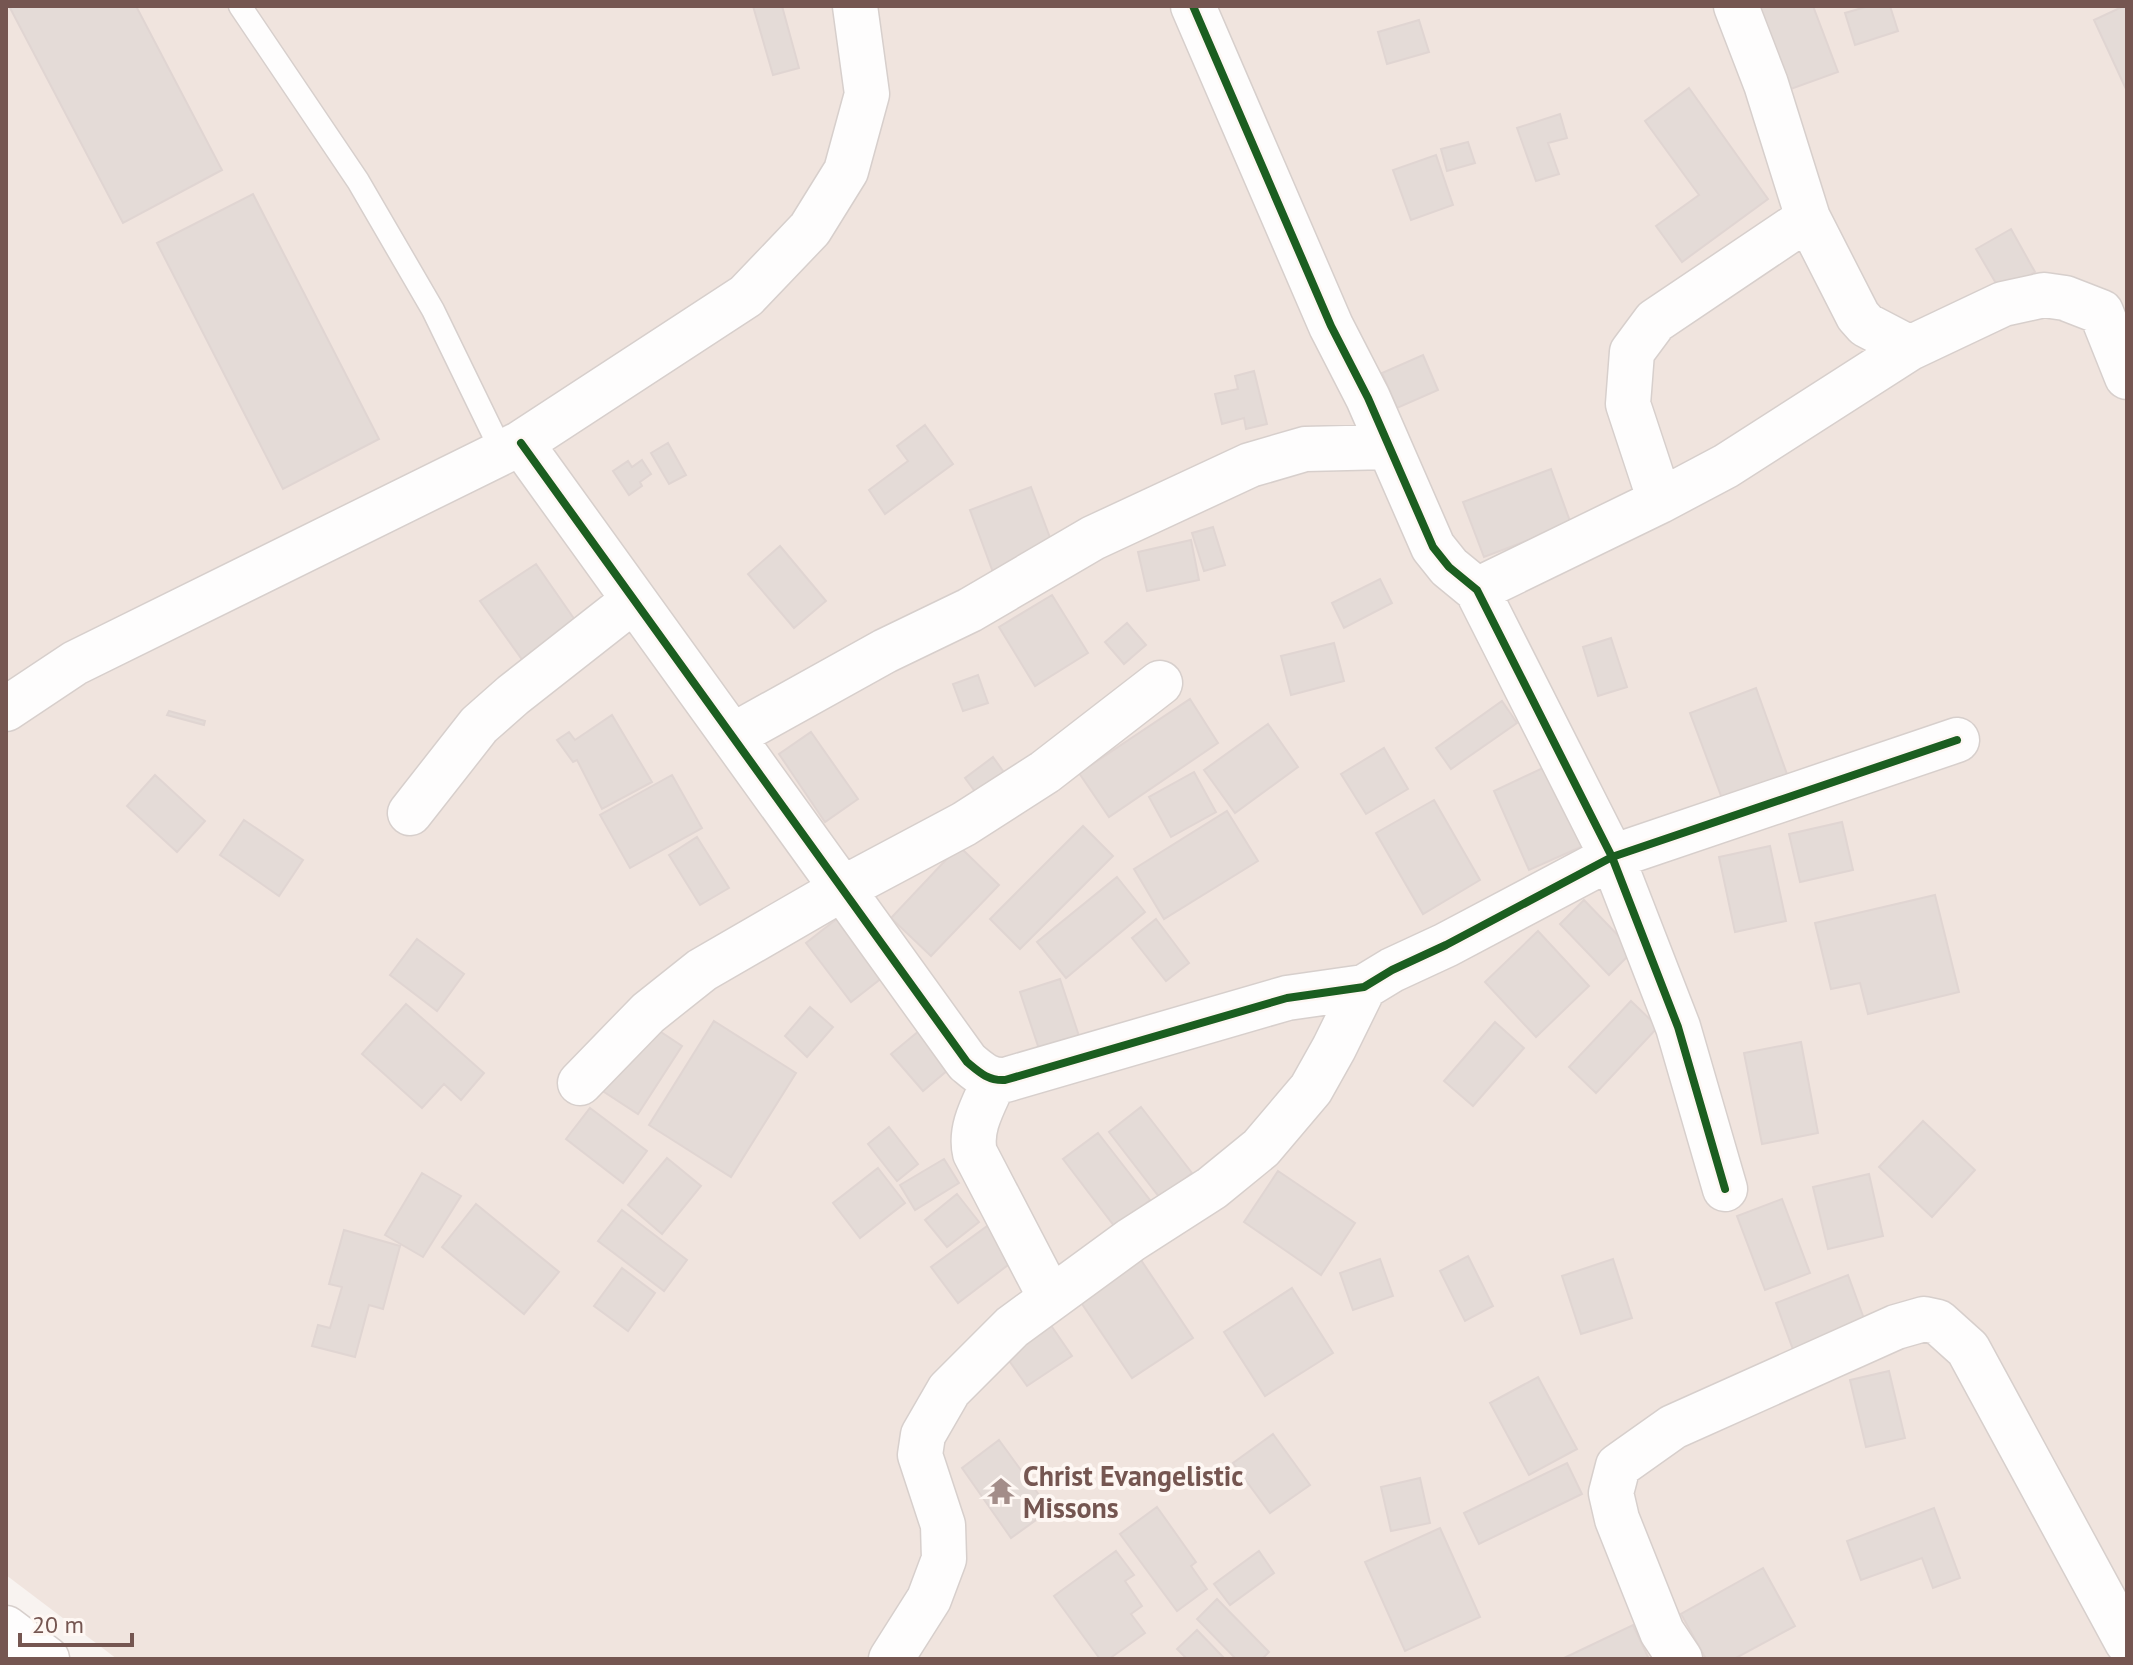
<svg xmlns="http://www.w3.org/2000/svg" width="2133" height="1665" viewBox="0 0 2133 1665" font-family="'PT Sans',sans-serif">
<rect width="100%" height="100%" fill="#f8f3f0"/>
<path fill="#f0e4de" d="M6,6H2127V1659H117L6,1575Z"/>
<path fill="#e4dbd7" stroke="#e0d5d2" stroke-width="2" d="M9,6H136L222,170L123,223Z
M753,6H782L799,68L773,75Z
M1758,6H1813L1838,72L1788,90Z
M1869,6H1890L1898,31L1855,45L1845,13Z
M2124,6H2127L2126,89L2094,20Z
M1419,20L1429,52L1387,64L1378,32Z
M1689,88L1768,199L1682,262L1656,226L1699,195L1645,121Z
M1560,114L1567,138L1548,143L1559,174L1536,181L1517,128Z
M1468,142L1475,163L1447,171L1441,149Z
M1436,155L1453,205L1411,220L1393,170Z
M253,194L379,439L283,489L157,243Z
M2011,229L2035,272L2001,292L1976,249Z
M1423,355L1438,390L1397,408L1382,373Z
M1254,371L1267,424L1246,429L1244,418L1222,424L1215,394L1238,389L1235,376Z
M925,425L953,464L885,514L869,490L908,461L897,446Z
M668,443L686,475L669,484L651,453Z
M642,460L651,474L640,482L642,486L629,495L613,471L628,461L632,467Z
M1551,469L1571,524L1484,557L1463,502Z
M1031,487L1055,551L994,575L970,510Z
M1213,527L1225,565L1204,571L1192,533Z
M1191,540L1199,580L1147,591L1138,552Z
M780,546L826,601L794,628L748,574Z
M536,564L584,633L531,672L480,601Z
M1380,579L1392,603L1344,628L1332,603Z
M1052,595L1088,653L1035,686L999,627Z
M1127,623L1146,645L1124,664L1105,642Z
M1611,638L1627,687L1598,696L1583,647Z
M1334,643L1344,681L1291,695L1281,656Z
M978,675L988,703L963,711L953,684Z
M1756,688L1788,777L1723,801L1690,713Z
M1190,699L1218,743L1109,817L1079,773Z
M1502,701L1517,723L1451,769L1436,748Z
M169,711L205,721L204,725L167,715Z
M612,715L652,782L602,809L577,760L573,762L557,740L569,732L575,740Z
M1268,724L1298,767L1235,813L1204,770Z
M811,732L858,799L825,822L779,754Z
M1384,748L1408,789L1366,814L1341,774Z
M993,757L1013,785L985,805L965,778Z
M1547,766L1583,846L1529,870L1494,791Z
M1194,772L1216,812L1171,837L1149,797Z
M155,775L205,821L177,852L127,806Z
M672,775L702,828L630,868L600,815Z
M1434,800L1480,880L1423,914L1376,833Z
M1227,811L1258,861L1164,919L1134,869Z
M244,820L303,860L279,896L220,855Z
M1842,822L1853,870L1800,882L1789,834Z
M1083,826L1113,856L1020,949L990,919Z
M697,837L729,888L700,905L669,855Z
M959,846L999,885L931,956L891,918Z
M1770,846L1786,921L1735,932L1719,857Z
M1117,877L1145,912L1066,978L1037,942Z
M1935,895L1959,992L1868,1014L1860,983L1831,989L1815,923Z
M1584,900L1633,951L1609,975L1560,924Z
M838,918L883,977L851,1002L806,943Z
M1156,919L1189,963L1166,981L1132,938Z
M1538,931L1589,986L1536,1037L1485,982Z
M417,939L464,974L437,1011L390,975Z
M1060,979L1080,1039L1040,1052L1020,992Z
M1631,1001L1658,1027L1596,1093L1569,1067Z
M406,1004L484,1073L461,1100L444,1084L422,1108L362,1054Z
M810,1007L833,1027L807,1057L785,1036Z
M643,1020L682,1046L638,1114L598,1088Z
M714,1021L796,1073L731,1177L649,1125Z
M1495,1022L1524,1048L1473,1106L1444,1081Z
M925,1026L955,1064L923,1091L891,1054Z
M1801,1042L1818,1133L1762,1144L1744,1053Z
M1141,1107L1192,1173L1160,1198L1109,1132Z
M590,1108L647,1151L623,1183L566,1139Z
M1923,1121L1975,1170L1932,1217L1879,1167Z
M889,1127L918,1164L897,1181L868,1144Z
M1098,1133L1150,1200L1115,1227L1063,1159Z
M667,1158L701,1186L662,1234L628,1205Z
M944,1159L959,1183L915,1210L900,1185Z
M878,1168L905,1203L860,1238L833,1203Z
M1278,1171L1355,1223L1321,1275L1244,1222Z
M422,1173L461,1196L423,1257L385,1235Z
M1869,1174L1883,1236L1828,1249L1813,1187Z
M957,1194L979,1222L947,1247L925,1220Z
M1782,1199L1810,1273L1765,1290L1737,1216Z
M476,1204L559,1272L524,1314L442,1247Z
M622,1210L687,1260L664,1291L598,1241Z
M990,1224L1016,1259L958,1303L931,1267Z
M344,1230L400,1246L383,1309L369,1305L355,1357L312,1346L318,1325L330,1328L342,1287L329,1284Z
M1468,1256L1493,1306L1465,1321L1440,1271Z
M1139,1257L1193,1338L1132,1378L1078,1298Z
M1380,1259L1393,1296L1353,1310L1340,1273Z
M1613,1259L1632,1318L1581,1334L1562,1276Z
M622,1268L655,1293L628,1331L594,1306Z
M1848,1275L1867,1327L1795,1355L1776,1303Z
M1292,1288L1333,1353L1265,1396L1224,1332Z
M1050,1324L1072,1356L1027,1386L1005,1355Z
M1889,1371L1905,1438L1866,1447L1850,1380Z
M1538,1377L1577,1449L1529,1475L1490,1403Z
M1273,1434L1310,1485L1270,1513L1233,1463Z
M999,1440L1050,1510L1011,1538L962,1468Z
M1567,1463L1582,1494L1479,1544L1464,1513Z
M1420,1478L1430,1523L1391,1531L1381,1487Z
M1157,1507L1196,1562L1191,1566L1207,1589L1177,1611L1120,1534Z
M1934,1508L1960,1578L1933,1588L1922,1558L1861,1580L1847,1541Z
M1440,1528L1480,1617L1405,1651L1365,1562Z
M1116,1551L1134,1575L1125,1581L1142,1606L1131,1614L1145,1633L1109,1659H1100L1054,1596Z
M1259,1551L1274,1573L1230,1605L1214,1584Z
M1763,1568L1795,1626L1734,1659H1706L1681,1614Z
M1217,1599L1269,1652L1262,1659H1236L1197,1619Z
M1633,1625L1649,1659H1562Z
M1197,1630L1225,1659H1187L1177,1649Z"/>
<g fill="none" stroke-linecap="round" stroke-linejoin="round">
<g stroke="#d7cfcc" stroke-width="25">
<path id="service" d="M240,6L358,181L433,310L502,452"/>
</g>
<g stroke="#d7cfcc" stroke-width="47">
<path id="minor" d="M1193,6L1331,326L1368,398L1433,547L1449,567L1477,590L1612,857L1678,1027L1725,1189
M1736,6L1766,84L1808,218L1858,316L1866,325L1910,348
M521,443L967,1062C979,1072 988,1081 1005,1080L1287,998L1364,987L1392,970L1446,945L1612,857L1957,740
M1660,501L1628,404L1632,352L1655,321L1808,218
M1477,590L1660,501L1726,466L1910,348L2003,304L2044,295L2065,298L2101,312L2127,377
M6,709L75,663L521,443L746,296L810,229L846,171L867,94L855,6
M732,736L885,651L970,610L1093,538L1250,465L1305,449L1388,447
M410,813L479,725L513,695L634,600
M994,1081C984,1104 969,1128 975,1153L1050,1297
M580,1083L648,1013L702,970L842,889L964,824L1045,772L1160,683
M6,1628L47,1659
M891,1659L929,1599L944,1559L943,1525L920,1455L923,1435L949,1390L1012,1327L1131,1240L1212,1188L1261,1148L1311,1089L1334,1048L1364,987
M1680,1659L1662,1632L1617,1519L1611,1493L1618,1466L1673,1427L1896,1327L1924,1319L1938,1322L1968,1349L2127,1642"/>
</g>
<use href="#service" stroke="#fefdfd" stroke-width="22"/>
<use href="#minor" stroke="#fefdfd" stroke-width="44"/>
<g stroke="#fef7f3" stroke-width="13">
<path id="cycleway" d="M1193,6L1331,326L1368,398L1433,547L1449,567L1477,590L1612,857L1678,1027L1725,1189
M521,443L967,1062C979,1072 988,1081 1005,1080L1287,998L1364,987L1392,970L1446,945L1612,857L1957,740"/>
</g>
<use href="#cycleway" stroke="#1b5e20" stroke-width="8"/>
</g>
<defs>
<g id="temple-bare" transform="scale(2.16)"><path d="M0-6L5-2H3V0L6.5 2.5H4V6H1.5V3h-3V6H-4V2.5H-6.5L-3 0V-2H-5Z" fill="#a38d89" stroke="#fef7f3" stroke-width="2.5" paint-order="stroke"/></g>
</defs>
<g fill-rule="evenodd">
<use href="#temple-bare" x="1001" y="1491"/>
</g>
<g text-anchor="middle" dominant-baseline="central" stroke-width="8" stroke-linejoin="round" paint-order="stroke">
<g font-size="28" font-weight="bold" fill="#755651" stroke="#fef7f3" text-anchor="start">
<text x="1023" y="1475">Christ Evangelistic<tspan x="1023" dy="32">Missons</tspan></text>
</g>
</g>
<rect width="2133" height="1665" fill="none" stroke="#755651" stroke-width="16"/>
<path d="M20 1633v12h112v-12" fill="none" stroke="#755651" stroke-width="4"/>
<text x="32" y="1633" font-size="24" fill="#755651" stroke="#fef7f3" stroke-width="6" paint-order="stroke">20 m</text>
</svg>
